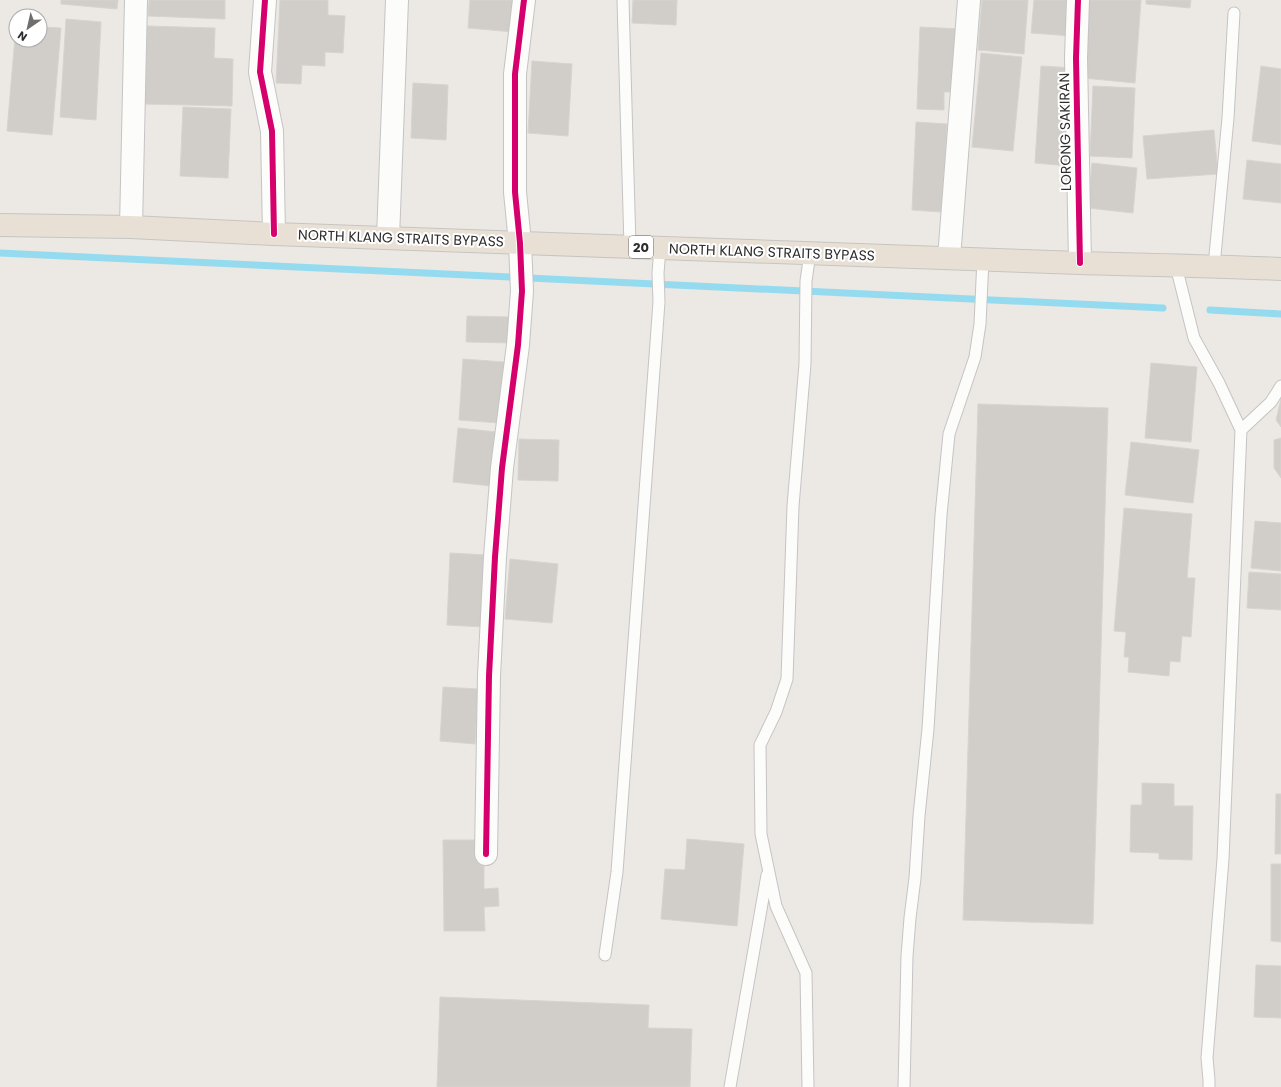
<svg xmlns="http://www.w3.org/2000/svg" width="1281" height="1087" viewBox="0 0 1281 1087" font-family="Poppins,sans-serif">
<rect width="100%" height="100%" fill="#ece8e4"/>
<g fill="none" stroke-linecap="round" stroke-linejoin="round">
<path stroke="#95dbef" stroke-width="7" d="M0,253L1163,308
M1210,310L1281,314"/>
</g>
<path fill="#d1ceca" stroke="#d7d4d0" d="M61,0H118L117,9L61,4Z
M149,0H225V19L148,16Z
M280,0H328V15L345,16L343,53L325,52V66L302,65L301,84L276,83Z
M470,0H515L513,32L468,28Z
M633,0H677L676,25L632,23Z
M982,0H1028L1024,54L978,50Z
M1034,0H1075L1072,36L1031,33Z
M1088,0H1141L1135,83L1083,78Z
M1146,0H1191L1190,8L1146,4Z
M66,19L101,22L96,120L60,117Z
M16,25V40H40V27L61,28L52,135L7,131Z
M147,26L215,28L214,58L233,59L232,106L145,104Z
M920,27L961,29L959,92H944V110L917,109Z
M981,53L1022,57L1013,151L972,147Z
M532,61L572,64L568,136L528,133Z
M1041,66L1075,68L1069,166L1035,163Z
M1261,66L1281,69V145L1252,141Z
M413,83L448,85L446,140L411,138Z
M1093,86L1135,88L1132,158L1090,156Z
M183,107L231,109L228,178L180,176Z
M916,122L947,124L942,212L912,210Z
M1214,130L1218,174L1147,179L1143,136Z
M1247,160L1281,164V203L1243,199Z
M1092,163L1137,168L1133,213L1088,208Z
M467,316L512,317L511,343L466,342Z
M463,359L504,362L499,423L459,420Z
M1151,363L1197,367L1191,442L1145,438Z
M1281,399V427L1276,420Z
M978,404L1108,408L1093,924L963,920Z
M458,428L497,432L492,486L453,482Z
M1281,438V478L1274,468V440Z
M519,439L559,440L558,481L518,480Z
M1131,442L1199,450L1193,503L1125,495Z
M1124,508L1192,514L1187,578H1195L1191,637L1182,636L1180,662L1170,661L1169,676L1128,672L1129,657H1124L1126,632L1114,631Z
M1255,521L1281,523V571L1251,568Z
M450,553L487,555L484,627L447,625Z
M510,559L558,564L552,623L505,619Z
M1249,572L1281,574V610L1247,608Z
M443,687L478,689L475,744L440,741Z
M1142,783L1174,784V806H1193L1192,860L1159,859V853L1130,852L1131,805H1142Z
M1276,794H1281V854H1275Z
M687,839L744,844L737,926L661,919L665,869L685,870Z
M443,840H484V889L498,888L499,906L484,907L485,931H444Z
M1271,864H1281V942L1271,941Z
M1256,965L1281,966V1018L1254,1017Z
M440,997L649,1005L648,1028L692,1029L690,1087H437Z"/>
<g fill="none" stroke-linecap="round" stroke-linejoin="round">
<g stroke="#c5c4c4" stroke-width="13">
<path id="service" d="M623,0L630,246
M1176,266L1194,338L1219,383L1241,430
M1214,266L1228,118L1234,13
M605,955L617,872L659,302L658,273L660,248
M730,1087L767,875
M808,1087L806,973L776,906L761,834L760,745L776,712L787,679L793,506L805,364L806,281L810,253
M904,1087L907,956L910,918L915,878L919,816L928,729L941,515L949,434L975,357L980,324L983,259
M1209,1087V1080L1207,1058L1223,859L1241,430L1271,402L1281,386"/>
</g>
<g stroke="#c5c4c4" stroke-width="24">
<path id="minor" d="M265,0L260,72L272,131L274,234
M1078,0L1076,58L1080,263
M131,227L136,0
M388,238L397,0
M949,258L969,0
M486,854L489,676L495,557L502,468L518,345L522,291L520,243L515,192V74L524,0"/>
</g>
<g stroke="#c6c5c3" stroke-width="24">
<path id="trunk" d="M0,225L131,227L274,234L1080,263C1147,265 1214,266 1281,269"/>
</g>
<use href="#service" stroke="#fcfcfb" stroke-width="11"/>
<use href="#minor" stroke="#fcfcfb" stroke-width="22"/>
<use href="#trunk" stroke="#e9e0d5" stroke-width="22"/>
<g stroke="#fff" stroke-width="8">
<path id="cycleway" d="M265,0L260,72L272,131L274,234
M1078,0L1076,58L1080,263
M486,854L489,676L495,557L502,468L518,345L522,291L520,243L515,192V74L524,0"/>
</g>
<use href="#cycleway" stroke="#d6006c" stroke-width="6"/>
</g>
<g text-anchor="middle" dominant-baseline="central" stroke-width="4" stroke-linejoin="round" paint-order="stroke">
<rect fill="#fff" stroke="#6c6c6c" stroke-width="1" x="629" y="236" width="24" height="22" rx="3"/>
<g font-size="13" font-weight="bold" fill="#2d2d2d">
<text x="641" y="247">20</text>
</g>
<g font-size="14" fill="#2d2d2d" stroke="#fff">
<text transform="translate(1065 132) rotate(-91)">LORONG SAKIRAN</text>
<text transform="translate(401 238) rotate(2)">NORTH KLANG STRAITS BYPASS</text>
<text transform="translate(772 252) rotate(2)">NORTH KLANG STRAITS BYPASS</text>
</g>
</g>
<g transform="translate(28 28) rotate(214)"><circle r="19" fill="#ffffff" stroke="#ababab"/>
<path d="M0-3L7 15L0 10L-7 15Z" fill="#706e6d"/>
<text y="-6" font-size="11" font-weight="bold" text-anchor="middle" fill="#2d2d2d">N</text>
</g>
</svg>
